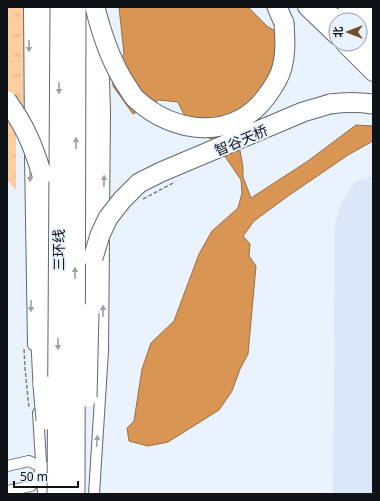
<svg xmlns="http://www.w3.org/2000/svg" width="380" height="501" viewBox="0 0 380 501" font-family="'Noto Sans','Noto Sans SC',sans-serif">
<defs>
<pattern id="grass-tufts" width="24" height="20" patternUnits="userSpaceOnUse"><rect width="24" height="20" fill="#fecda0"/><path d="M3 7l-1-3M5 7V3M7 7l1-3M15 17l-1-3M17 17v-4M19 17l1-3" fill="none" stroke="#d8af89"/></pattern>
</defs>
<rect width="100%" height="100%" fill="#eaf2fd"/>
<path fill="#dbe7f9" d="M373,176V494H333L335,224L342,201L355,182Z"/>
<path fill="url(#grass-tufts)" d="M7,7H24V111L16,99V190L7,180Z"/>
<path fill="#d89553" stroke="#9c6e41" d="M119,7H248L268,27L287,37L288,69L236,129L243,167V177L251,198L308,161L356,125L373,126V141L348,155L288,196L254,221L243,236L250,244L249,256L256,266L248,354L240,369L232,391L219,410L168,442L148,446L129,441L127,428L134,421L142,369L151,343L174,321L199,254L212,231L238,208L242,193L241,180L214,140L198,134L182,111L178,102L159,100L133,114L113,86L112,71L124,54Z"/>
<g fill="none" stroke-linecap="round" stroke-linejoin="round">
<g stroke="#616871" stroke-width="12">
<path id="street" d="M29,7L30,133
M103,50L105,111L104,220
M30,157L33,345
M38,413L43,494
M7,466L29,461L43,468L47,467
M7,491L31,486L43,468
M94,494L103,351L104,242"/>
</g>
<g stroke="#616871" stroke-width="18">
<path id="primary" d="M306,7L336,36
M324,7L337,20
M346,7L359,20
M366,7L373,14
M360,21L373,34
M360,42L373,54
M344,44L373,73"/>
</g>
<g stroke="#616871" stroke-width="21">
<path id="highway" d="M277,7L284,23
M330,104C345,102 358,102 373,104
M89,313L93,258L92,8
M43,385L41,344L43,7"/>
</g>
<path stroke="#7a7f86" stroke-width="1.5" stroke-dasharray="4 2" stroke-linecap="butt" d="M143,199L175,182
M24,349L25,368L29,409"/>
<use href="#street" stroke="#fff" stroke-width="10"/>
<use href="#primary" stroke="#fff" stroke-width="16"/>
<use href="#highway" stroke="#fff" stroke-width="19"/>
<g stroke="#616871" stroke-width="21" stroke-linecap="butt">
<path id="highway-bridge" d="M95,7C102,36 111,63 128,88C131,92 133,97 137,100C174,134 233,141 266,97C272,89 279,79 282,68C286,53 285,39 284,23
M7,101C25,126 33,145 42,175
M93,258L100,235L108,218L122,200L139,183L161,172L303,112L330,104
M43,385L46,420
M87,397L89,313
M57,494L60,7
M75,494L76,7"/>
</g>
<use href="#highway-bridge" stroke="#fff" stroke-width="19"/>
</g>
<defs><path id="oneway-solid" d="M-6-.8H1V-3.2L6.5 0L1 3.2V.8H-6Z"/></defs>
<g fill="#9fa0a2">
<use href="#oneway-solid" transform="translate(29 46) rotate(90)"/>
<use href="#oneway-solid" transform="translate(59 88) rotate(90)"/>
<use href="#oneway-solid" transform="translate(76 143) rotate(-90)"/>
<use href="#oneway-solid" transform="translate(30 176) rotate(90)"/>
<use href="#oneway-solid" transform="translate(104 181) rotate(-89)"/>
<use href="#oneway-solid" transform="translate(75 273) rotate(-90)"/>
<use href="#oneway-solid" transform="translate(31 306) rotate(90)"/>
<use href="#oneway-solid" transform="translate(103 311) rotate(-89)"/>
<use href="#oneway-solid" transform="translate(58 344) rotate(90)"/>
<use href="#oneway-solid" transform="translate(97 441) rotate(-86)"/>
</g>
<g text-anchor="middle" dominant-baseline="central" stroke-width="4" stroke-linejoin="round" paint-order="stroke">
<g font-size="14" fill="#0f1216" stroke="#eaf2fd">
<text transform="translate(241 140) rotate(-23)">智谷天桥</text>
<text transform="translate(58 250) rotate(-90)">三环线</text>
</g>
</g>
<rect width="380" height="501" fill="none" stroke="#0f1216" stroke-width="16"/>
<g transform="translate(348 32) rotate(270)"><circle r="19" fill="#eaf2fd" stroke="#9298a1"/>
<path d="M0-3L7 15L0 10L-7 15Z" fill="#744e2a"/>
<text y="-6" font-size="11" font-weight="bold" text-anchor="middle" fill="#0f1216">北</text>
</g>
<path d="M14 481v6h64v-6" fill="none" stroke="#0f1216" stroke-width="2"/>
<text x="20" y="481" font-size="12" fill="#0f1216" stroke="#eaf2fd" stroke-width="3" paint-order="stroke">50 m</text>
</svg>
